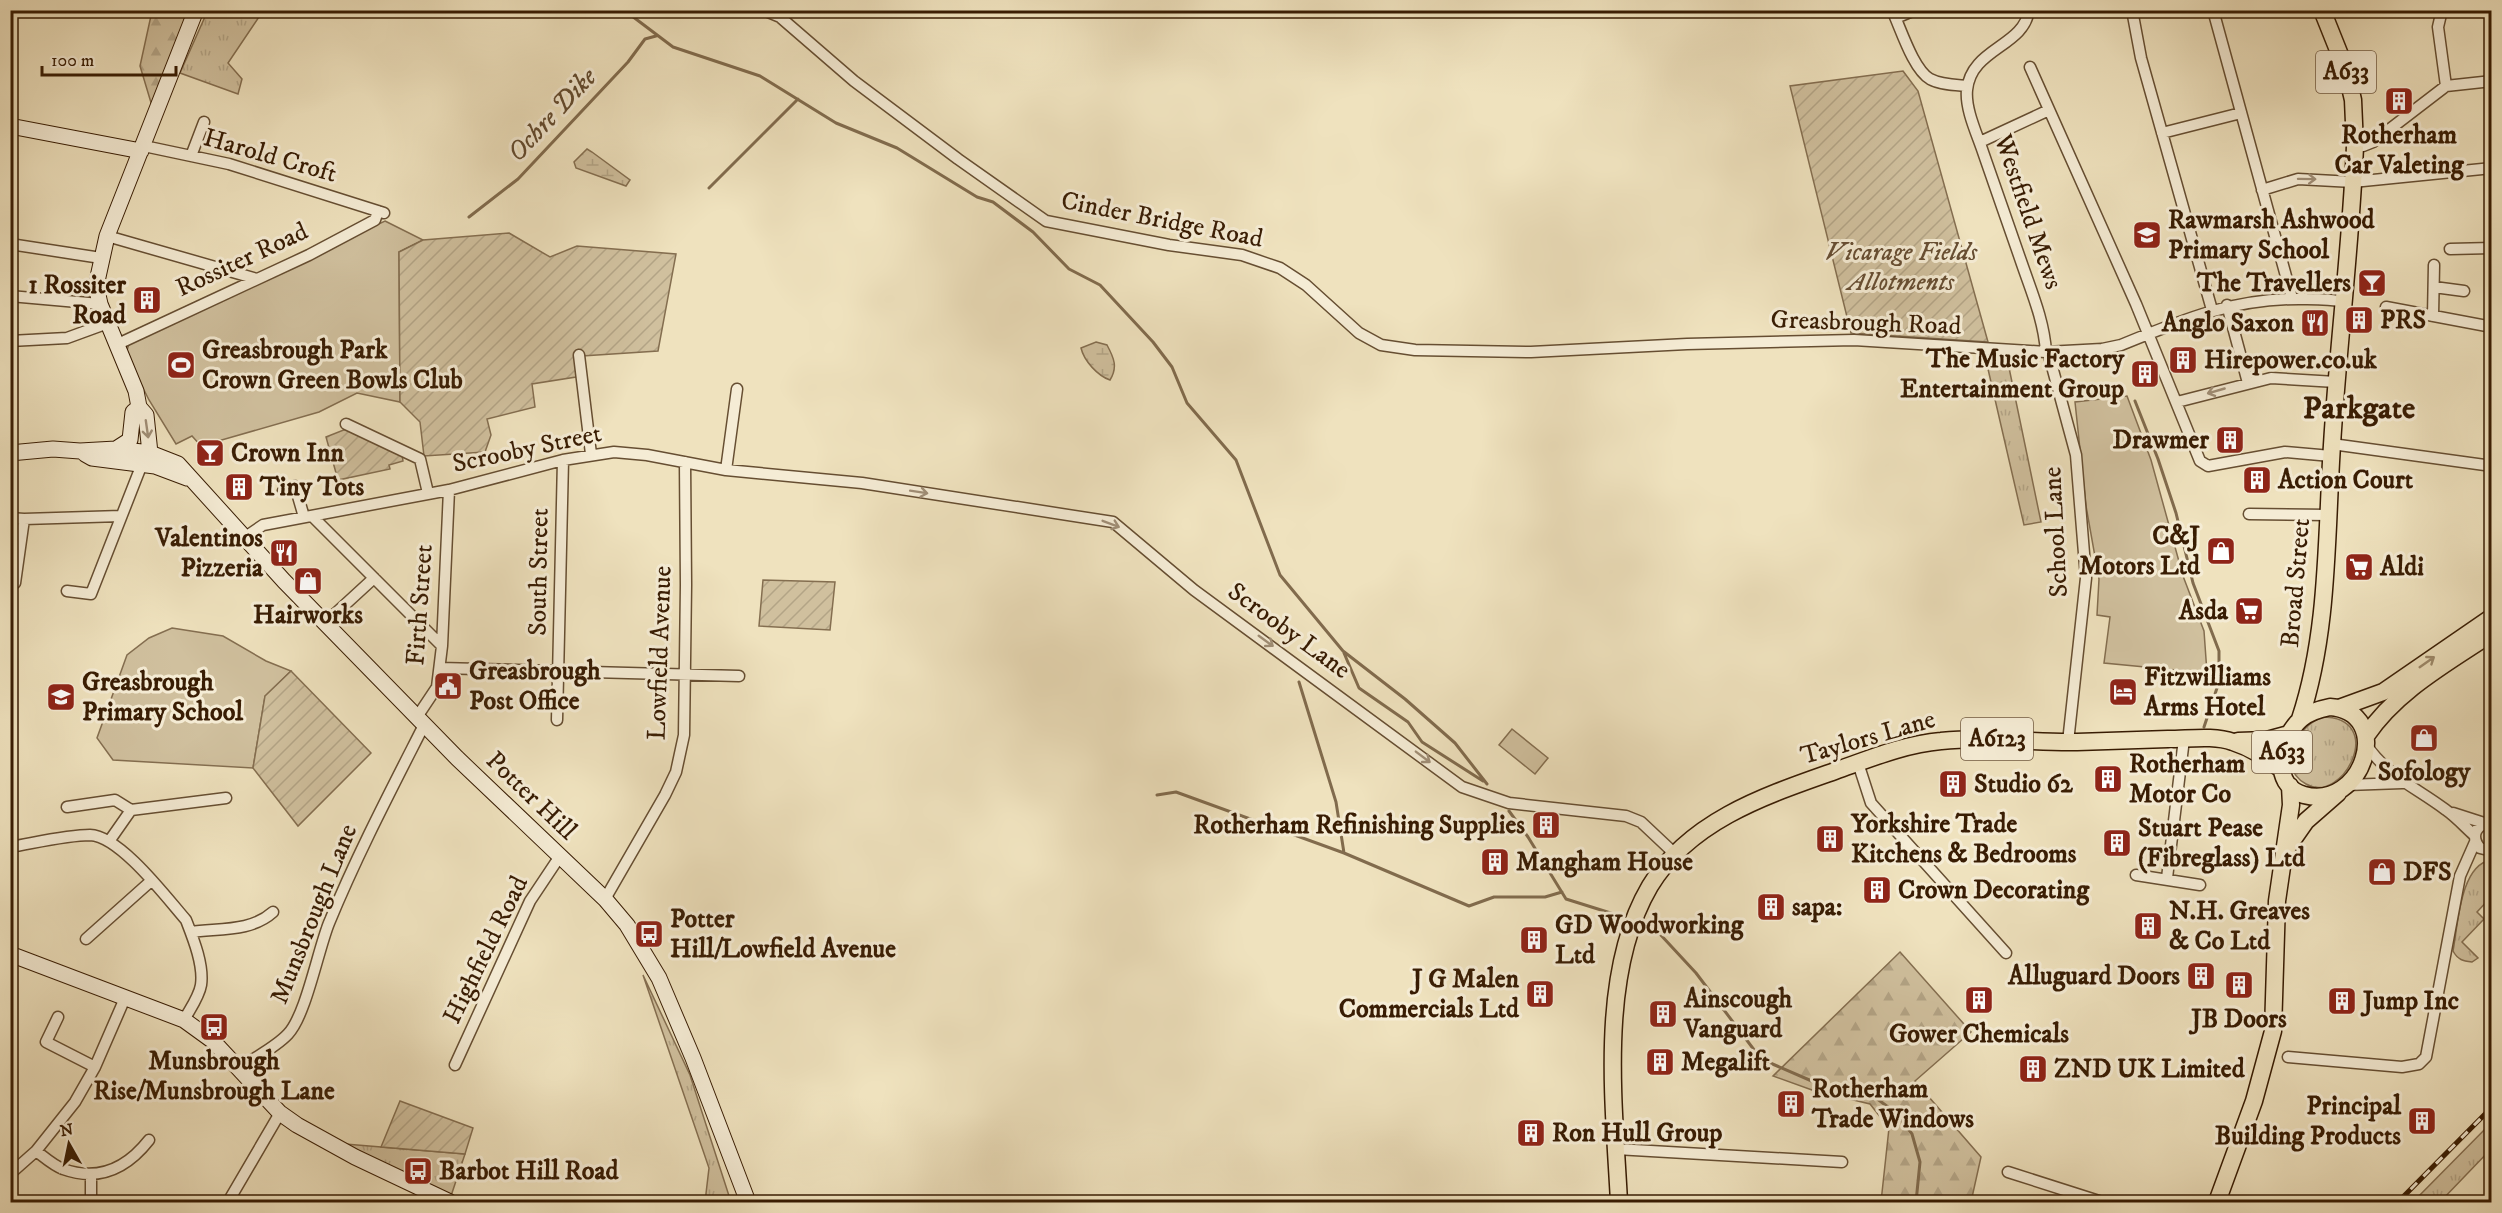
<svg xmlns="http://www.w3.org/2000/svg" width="2502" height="1213" viewBox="0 0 2502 1213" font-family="'IM FELL DW Pica',serif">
<defs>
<pattern id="grass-tufts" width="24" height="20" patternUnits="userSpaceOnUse" patternTransform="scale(1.5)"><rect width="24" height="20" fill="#d0c09e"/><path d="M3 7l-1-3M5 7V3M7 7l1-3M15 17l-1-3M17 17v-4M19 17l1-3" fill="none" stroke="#b3a486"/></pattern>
<pattern id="forest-firs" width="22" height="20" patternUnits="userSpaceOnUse" patternTransform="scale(1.5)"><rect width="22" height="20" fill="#d0c09e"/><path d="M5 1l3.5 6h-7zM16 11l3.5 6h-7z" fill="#b3a486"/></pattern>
<pattern id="wetland-marsh" width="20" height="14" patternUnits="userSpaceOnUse" patternTransform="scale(1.5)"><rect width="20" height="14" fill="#d0c09e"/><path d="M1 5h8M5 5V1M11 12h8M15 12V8" fill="none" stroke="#b3a486"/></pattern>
<pattern id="garden-furrows" width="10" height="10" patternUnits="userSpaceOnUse" patternTransform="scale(1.5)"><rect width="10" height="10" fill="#d0c09e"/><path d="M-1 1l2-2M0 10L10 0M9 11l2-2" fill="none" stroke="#b3a486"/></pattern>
</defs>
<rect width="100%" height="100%" fill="#efe2be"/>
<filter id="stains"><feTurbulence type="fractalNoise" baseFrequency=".00333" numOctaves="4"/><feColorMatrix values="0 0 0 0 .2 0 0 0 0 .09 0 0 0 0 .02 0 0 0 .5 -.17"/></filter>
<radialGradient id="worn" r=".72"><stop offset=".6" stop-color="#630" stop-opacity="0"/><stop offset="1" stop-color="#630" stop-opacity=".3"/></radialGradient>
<path fill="url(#grass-tufts)" stroke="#846e50" stroke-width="1.5" d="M208,10L263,11L228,63L242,79L238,94L180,73Z
M1985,356L2007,358L2041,522L2024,525Z
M2322,717C2388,717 2343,806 2306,784C2297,779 2293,773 2290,763C2293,742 2303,725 2322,717Z
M2491,860V897L2477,912L2484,919L2462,942L2478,958L2472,962C2463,961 2458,960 2453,951C2458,925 2460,865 2491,860Z
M643,975L690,1075L731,1202H705L709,1168Z
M2491,1123V1149L2440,1202H2413Z
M345,1144L465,1154L451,1196L486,1202H469L451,1196Z"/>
<path fill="url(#forest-firs)" stroke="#846e50" stroke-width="1.5" d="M152,11H189L152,106L140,66Z
M1900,952L1971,1032L1915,1081L1981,1157L1971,1202H1881L1889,1128L1870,1104L1812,1090L1773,1076Z"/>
<path fill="url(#wetland-marsh)" stroke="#846e50" stroke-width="1.5" d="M587,149L592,152L630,180L626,186L576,168L574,162Z
M1096,342L1107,345C1114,358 1118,367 1110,380C1098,376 1084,361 1081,348Z"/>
<path fill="#d0c09e" stroke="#846e50" stroke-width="1.5" d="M385,221L423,240L399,252L400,402L357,393L319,412L201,446L192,436L176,444L149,400L126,354L130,340Z
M2127,396L2151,460L2183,576L2204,631L2207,673L2104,663L2110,617L2097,615L2099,579L2086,506L2075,402Z
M172,628L223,636L266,661L291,671L265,696L253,768L113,760L97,738L127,655L149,638Z
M1512,729L1548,758L1535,774L1499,745Z"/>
<path fill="url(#garden-furrows)" stroke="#846e50" stroke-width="1.5" d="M1903,71L1918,91L1988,342L1851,333L1790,86Z
M509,233L550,257L577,246L676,254L658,351L582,356L576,377L532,384L535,407L487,419L491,435L485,452L424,456L420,422L400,402L399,252L423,240Z
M346,429L402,455L403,461L389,465L390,469L338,480L326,437Z
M763,580L835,582L830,630L759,626Z
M291,671L371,753L298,826L253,768L265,696Z
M400,1101L473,1128L465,1154L381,1147Z"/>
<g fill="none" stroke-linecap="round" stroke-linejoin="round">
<path stroke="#816b4d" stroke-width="3" d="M624,10L673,47L760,76L836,123L897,148L977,197L993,202L1033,232L1069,269L1100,285L1153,342L1172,367L1187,403L1236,460L1280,575L1343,651L1405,699L1455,743L1487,784
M709,188L798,99
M469,217L518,179L628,62L645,39L656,36
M2135,401L2158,459L2176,513L2193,583L2219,651V682L2204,727
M1344,653L1359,688L1408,722L1422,742L1483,781
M1299,682L1336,802L1344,853
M1157,795L1176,792L1344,853L1469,906L1494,897H1545L1562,892
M1509,811L1528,837L1566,899L1617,915
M1649,928L1658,932L1696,973L1761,1059L1814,1082L1872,1095L1896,1113L1912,1134L1920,1162L1916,1202"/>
<g stroke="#664e32" stroke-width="13">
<path id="street" d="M763,10L780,17L854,81L958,159L1046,221L1169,245L1242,255L1280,268L1306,285L1359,333L1381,345L1415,350L1531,352L1687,344L1854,340L2046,352L2102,349L2121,345C2184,319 2237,297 2307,299C2320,299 2331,299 2344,302
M1892,10C1901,29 1913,69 1930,79C1941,85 1956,85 1967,86
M2029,10C2024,47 1971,48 1967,90C1965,109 1977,134 1983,152C1996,189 2009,227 2022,264C2032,293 2044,321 2046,352
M2132,10L2141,58L2212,310
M2213,10L2292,298
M2442,10L2438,27L2446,86
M1896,18L1915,10
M2030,67L2136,304L2200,461L2208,466L2285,452L2331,456
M2162,133L2241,113
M1980,142L2049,110
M144,146L229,164L384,213
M2355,146H2363L2373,142L2446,86L2492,81
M191,156L204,122
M2262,190L2298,179L2353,182L2492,168
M107,236L257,279
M10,244L101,258
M2450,249L2492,248
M2434,287L2464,291
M10,296L100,304
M2227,305L2248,383
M2386,307L2492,327
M2433,316L2434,265
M10,341L67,338L108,323
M118,344L309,255L375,220L378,211
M579,355L591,454
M2050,359L2076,455L2086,578L2068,742
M2177,402L2271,378L2336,382
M346,424L420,459L428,493
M2332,444L2492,466
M726,470L737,389
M283,491L295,486L304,517
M2249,514L2329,515
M312,516L442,646
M10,518L24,519
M244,538L263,525L449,490L563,460L614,452L647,455L726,470L862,483L1113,522L1194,590L1462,787L1509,803L1626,816L1641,822L1675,854
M15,583L24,519L121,516
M67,591L91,594L142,464
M325,623L374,578
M440,668L739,676
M417,717L437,687L442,646L449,490
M557,720L563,460
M2366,745C2391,779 2414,786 2446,810C2456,817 2465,827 2474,835
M1858,763L1871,803L2006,953
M2347,785L2402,783
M67,807L115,800L131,810
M2453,813L2484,823
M2492,823C2476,823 2470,836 2480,848L2492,851
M110,840L131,810L226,798
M10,847C34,843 67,835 90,835C120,836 166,897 186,920C193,938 204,965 201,985C199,997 190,1009 184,1020
M2136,875L2200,885
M2167,878L2184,739
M605,899L665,795L676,772L684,735L686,585L685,462
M191,932C219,928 251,932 273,912
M86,939L151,881
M58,1017L46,1042L95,1067
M2288,1057L2402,1067L2419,1064L2426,1057L2460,876L2475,842
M455,1065L530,901L560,856
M239,1068C254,1058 275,1048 288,1034C306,1015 318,950 329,923C357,855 391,790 424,725
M1616,1149L1842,1162
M36,1151C44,1157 54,1166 63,1169C99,1182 127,1168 149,1140
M2008,1172L2102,1202
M10,1174L36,1151L75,1102L95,1067L125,998
M91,1202V1176
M228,1202L280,1113"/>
</g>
<g stroke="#381c03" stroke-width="17">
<path id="secondary" d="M10,126L141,151
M116,449L130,440L133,412L139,407
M10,453L53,449L80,451L116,449L150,453L178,464L284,581L457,758L605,899L627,925L659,978L693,1058L748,1202
M150,453L146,415L139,407L136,391L100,304L96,286L107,236L196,10
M85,454L92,458L155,466L187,478
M10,954L184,1020L213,1041L280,1113L297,1125L355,1157L450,1202"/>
</g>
<g stroke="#381c03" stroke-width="19">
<path id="primary" d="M2330,707C2395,712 2363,811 2304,795C2269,785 2280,737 2301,719C2309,712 2320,709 2330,707Z
M2339,708L2383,692L2492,617
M2300,719C2329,632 2326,536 2332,445C2338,345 2351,246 2355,146L2353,100L2346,70L2322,10
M2366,736C2396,691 2447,663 2492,633
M2238,741L2267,740L2289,734
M2285,851L2306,821L2338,793
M1619,1202C1614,1103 1598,974 1650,886C1690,820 1767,795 1835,771C1869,759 1905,744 1941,741C1987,736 2032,743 2077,742C2108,741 2138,740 2168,739C2189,739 2214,735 2233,742C2252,748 2266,758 2281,769
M2217,1202L2254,1101L2273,1031L2277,901L2291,805L2290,786"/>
</g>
<use href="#street" stroke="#f5ecd5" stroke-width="10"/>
<use href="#secondary" stroke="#f5ecd5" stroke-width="15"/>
<use href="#primary" stroke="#efe2be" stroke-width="16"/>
<g stroke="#381c03" stroke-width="5">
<path id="rail" d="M2398,1202L2492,1107"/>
</g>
<use href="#rail" stroke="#f5ecd5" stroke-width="3" stroke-dasharray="9" stroke-linecap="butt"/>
</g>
<defs><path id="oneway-shaft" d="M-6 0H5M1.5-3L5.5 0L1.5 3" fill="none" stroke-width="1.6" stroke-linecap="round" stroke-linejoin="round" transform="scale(1.5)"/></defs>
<g stroke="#a08e76">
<use href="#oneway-shaft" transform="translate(2307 179) rotate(1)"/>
<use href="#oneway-shaft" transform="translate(2216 391) rotate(164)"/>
<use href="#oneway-shaft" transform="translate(147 429) rotate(82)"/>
<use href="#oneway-shaft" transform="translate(919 492) rotate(9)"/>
<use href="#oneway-shaft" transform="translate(1111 524) rotate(21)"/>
<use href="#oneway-shaft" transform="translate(1266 641) rotate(36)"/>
<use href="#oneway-shaft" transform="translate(1423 757) rotate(37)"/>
</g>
<use stroke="#9d896a" href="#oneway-shaft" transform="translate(2427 662) rotate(-35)"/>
<defs>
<g id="building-square" transform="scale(1.5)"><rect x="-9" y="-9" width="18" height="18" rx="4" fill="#8f2418" stroke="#f5ecd5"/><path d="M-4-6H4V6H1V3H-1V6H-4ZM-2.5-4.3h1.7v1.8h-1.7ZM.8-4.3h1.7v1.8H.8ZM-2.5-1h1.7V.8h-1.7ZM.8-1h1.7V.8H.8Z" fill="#fff"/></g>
<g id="school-square" transform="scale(1.5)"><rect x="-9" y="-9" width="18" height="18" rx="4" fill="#8f2418" stroke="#f5ecd5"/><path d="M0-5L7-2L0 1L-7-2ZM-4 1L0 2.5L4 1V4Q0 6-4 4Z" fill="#fff"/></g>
<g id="bar-square" transform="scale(1.5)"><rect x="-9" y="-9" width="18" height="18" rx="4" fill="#8f2418" stroke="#f5ecd5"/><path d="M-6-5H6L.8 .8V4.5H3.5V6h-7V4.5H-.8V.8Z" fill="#fff"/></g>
<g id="restaurant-square" transform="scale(1.5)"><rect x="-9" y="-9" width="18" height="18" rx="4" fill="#8f2418" stroke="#f5ecd5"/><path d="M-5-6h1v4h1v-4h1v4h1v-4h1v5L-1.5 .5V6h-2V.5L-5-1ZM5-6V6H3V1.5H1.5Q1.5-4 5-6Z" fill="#fff"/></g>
<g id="stadium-square" transform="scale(1.5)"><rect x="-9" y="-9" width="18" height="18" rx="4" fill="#8f2418" stroke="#f5ecd5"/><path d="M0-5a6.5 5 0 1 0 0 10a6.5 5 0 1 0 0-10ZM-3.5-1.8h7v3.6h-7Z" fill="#fff"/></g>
<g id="shop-square" transform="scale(1.5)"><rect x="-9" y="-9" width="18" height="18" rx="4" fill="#8f2418" stroke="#f5ecd5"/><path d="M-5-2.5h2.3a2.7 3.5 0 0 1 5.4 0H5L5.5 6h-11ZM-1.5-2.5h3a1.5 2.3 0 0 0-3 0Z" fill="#fff"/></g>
<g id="supermarket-square" transform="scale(1.5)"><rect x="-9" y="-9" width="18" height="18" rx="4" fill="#8f2418" stroke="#f5ecd5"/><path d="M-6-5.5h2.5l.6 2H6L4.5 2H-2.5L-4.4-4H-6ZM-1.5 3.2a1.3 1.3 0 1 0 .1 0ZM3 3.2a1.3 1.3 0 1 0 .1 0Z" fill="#fff"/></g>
<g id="civic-square" transform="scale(1.5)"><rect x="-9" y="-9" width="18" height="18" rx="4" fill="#8f2418" stroke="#f5ecd5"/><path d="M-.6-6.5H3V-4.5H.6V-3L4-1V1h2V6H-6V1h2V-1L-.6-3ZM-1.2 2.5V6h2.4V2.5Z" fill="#fff"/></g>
<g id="hotel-square" transform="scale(1.5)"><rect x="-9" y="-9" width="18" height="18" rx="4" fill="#8f2418" stroke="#f5ecd5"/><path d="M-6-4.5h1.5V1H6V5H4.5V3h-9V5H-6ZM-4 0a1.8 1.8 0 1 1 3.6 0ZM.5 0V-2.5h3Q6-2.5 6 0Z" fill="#fff"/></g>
<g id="bus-square" transform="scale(1.5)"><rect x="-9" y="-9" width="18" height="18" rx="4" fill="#8f2418" stroke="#f5ecd5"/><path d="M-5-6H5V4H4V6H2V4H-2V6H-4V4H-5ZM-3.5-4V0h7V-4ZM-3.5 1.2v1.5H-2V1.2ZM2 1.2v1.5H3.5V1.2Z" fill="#fff"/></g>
</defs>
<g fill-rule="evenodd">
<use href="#building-square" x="2399" y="101"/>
<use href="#school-square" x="2147" y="235"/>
<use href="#bar-square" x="2372" y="283"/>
<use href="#building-square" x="147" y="300"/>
<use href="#building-square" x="2359" y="320"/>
<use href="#restaurant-square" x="2315" y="323"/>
<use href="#building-square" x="2183" y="360"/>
<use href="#stadium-square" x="181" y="365"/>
<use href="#building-square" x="2145" y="374"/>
<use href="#building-square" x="2230" y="440"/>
<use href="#bar-square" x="210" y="453"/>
<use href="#building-square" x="2257" y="480"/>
<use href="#building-square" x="239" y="487"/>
<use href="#shop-square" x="2221" y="551"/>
<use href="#restaurant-square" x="284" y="553"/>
<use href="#supermarket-square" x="2359" y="567"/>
<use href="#shop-square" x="308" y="581"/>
<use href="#supermarket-square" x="2249" y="611"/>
<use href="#civic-square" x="448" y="686"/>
<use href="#hotel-square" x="2123" y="692"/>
<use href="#school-square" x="61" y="697"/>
<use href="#shop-square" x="2424" y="738"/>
<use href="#building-square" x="2108" y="779"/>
<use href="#building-square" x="1953" y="784"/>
<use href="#building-square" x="1546" y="825"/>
<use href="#building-square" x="1830" y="839"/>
<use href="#building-square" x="2117" y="843"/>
<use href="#building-square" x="1495" y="862"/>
<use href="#shop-square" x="2382" y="872"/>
<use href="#building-square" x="1877" y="890"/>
<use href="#building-square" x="1771" y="907"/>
<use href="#building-square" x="2148" y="926"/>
<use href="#bus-square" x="649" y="934"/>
<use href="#building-square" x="1534" y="940"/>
<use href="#building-square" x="2201" y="976"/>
<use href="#building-square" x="2239" y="985"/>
<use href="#building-square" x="1540" y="994"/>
<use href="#building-square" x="1979" y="1000"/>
<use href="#building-square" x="2342" y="1001"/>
<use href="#building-square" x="1663" y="1014"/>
<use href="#bus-square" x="214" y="1027"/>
<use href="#building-square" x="1660" y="1062"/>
<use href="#building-square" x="2033" y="1069"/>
<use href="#building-square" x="1791" y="1104"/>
<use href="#building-square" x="2422" y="1121"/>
<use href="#building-square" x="1531" y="1133"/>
<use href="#bus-square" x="418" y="1171"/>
</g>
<g text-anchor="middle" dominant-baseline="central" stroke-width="6" stroke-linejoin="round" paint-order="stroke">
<g fill="#f5ecd5" stroke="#715a42" stroke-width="1.5">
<rect x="2316" y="51" width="60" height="42" rx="4.5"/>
<rect x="1961" y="718" width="72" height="42" rx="4.5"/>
<rect x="2252" y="731" width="60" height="42" rx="4.5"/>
</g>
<g font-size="24" font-weight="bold" fill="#381c03">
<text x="2346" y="72">A633</text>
<text x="1997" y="739">A6123</text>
<text x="2282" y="752">A633</text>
</g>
<g font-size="26" font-weight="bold" fill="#381c03" stroke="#f5ecd5" text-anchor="start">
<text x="2399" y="135" text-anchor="middle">Rotherham<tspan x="2399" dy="30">Car Valeting</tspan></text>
<text x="2168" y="220">Rawmarsh Ashwood<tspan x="2168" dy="30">Primary School</tspan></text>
<text x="2351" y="283" text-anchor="end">The Travellers</text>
<text x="126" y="285" text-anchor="end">1 Rossiter<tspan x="126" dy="30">Road</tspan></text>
<text x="2380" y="320">PRS</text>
<text x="2294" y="323" text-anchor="end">Anglo Saxon</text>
<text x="202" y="350">Greasbrough Park<tspan x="202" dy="30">Crown Green Bowls Club</tspan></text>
<text x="2124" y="359" text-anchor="end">The Music Factory<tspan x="2124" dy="30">Entertainment Group</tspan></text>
<text x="2204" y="360">Hirepower.co.uk</text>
<text x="2209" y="440" text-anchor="end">Drawmer</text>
<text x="231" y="453">Crown Inn</text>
<text x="2278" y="480">Action Court</text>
<text x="260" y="487">Tiny Tots</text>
<text x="2200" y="536" text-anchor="end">C&amp;J<tspan x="2200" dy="30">Motors Ltd</tspan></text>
<text x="263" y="538" text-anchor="end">Valentinos<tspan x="263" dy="30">Pizzeria</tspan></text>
<text x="2380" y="567">Aldi</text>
<text x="2228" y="611" text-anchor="end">Asda</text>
<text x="308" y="615" text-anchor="middle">Hairworks</text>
<text x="469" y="671">Greasbrough<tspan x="469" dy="30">Post Office</tspan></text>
<text x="2144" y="677">Fitzwilliams<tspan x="2144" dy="30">Arms Hotel</tspan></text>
<text x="82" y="682">Greasbrough<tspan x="82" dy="30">Primary School</tspan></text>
<text x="2129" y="764">Rotherham<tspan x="2129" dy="30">Motor Co</tspan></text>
<text x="2424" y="772" text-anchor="middle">Sofology</text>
<text x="1974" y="784">Studio 62</text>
<text x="1851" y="824">Yorkshire Trade<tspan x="1851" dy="30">Kitchens &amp; Bedrooms</tspan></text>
<text x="1525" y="825" text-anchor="end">Rotherham Refinishing Supplies</text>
<text x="2138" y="828">Stuart Pease<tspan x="2138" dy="30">(Fibreglass) Ltd</tspan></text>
<text x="1516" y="862">Mangham House</text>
<text x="2403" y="872">DFS</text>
<text x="1898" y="890">Crown Decorating</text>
<text x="1792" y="907">sapa:</text>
<text x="2169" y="911">N.H. Greaves<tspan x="2169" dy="30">&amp; Co Ltd</tspan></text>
<text x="670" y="919">Potter<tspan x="670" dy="30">Hill/Lowfield Avenue</tspan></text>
<text x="1555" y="925">GD Woodworking<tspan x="1555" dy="30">Ltd</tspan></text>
<text x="2180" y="976" text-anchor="end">Alluguard Doors</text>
<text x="1519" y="979" text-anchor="end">J G Malen<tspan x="1519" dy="30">Commercials Ltd</tspan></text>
<text x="1684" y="999">Ainscough<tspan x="1684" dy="30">Vanguard</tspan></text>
<text x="2363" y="1001">Jump Inc</text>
<text x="2239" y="1019" text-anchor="middle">JB Doors</text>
<text x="1979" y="1034" text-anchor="middle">Gower Chemicals</text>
<text x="214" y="1061" text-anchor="middle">Munsbrough<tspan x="214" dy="30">Rise/Munsbrough Lane</tspan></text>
<text x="1681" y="1062">Megalift</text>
<text x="2054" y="1069">ZND UK Limited</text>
<text x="1812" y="1089">Rotherham<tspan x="1812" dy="30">Trade Windows</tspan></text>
<text x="2401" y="1106" text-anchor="end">Principal<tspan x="2401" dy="30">Building Products</tspan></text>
<text x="1552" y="1133">Ron Hull Group</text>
<text x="439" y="1171">Barbot Hill Road</text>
</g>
<g font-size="26" fill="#381c03" stroke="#f5ecd5">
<text transform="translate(270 156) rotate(16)">Harold Croft</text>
<text transform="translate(2028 212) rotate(71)">Westfield Mews</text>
<text transform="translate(1162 220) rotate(11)">Cinder Bridge Road</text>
<text transform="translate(242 260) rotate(-25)">Rossiter Road</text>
<text transform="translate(1866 323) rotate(2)">Greasbrough Road</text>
<text transform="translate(527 449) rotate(-12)">Scrooby Street</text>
<text transform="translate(2056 532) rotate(-93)">School Lane</text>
<text transform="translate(539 572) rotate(-89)">South Street</text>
<text transform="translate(2296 583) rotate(-85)">Broad Street</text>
<text transform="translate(420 605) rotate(-86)">Firth Street</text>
<text transform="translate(1289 631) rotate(36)">Scrooby Lane</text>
<text transform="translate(660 653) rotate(-88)">Lowfield Avenue</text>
<text transform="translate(1868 738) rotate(-16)">Taylors Lane</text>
<text transform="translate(531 796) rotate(44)">Potter Hill</text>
<text transform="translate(314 914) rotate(-68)">Munsbrough Lane</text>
<text transform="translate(486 950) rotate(-64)">Highfield Road</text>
</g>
<g font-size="26" font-style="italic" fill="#664d32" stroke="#f5ecd5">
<text x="1901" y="252">Vicarage Fields<tspan x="1901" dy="30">Allotments</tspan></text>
</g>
<g font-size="27" font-style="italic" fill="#624a2e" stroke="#f5ecd5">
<text transform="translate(552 115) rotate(-47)">Ochre Dike</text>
</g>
<g font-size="32" font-weight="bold" fill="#381c03" stroke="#f5ecd5">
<text x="2359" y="409">Parkgate</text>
</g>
</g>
<rect width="2502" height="1213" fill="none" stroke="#efe2be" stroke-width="36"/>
<rect x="12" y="12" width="2478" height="1189" fill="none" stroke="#381c03" stroke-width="3"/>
<rect x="18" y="18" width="2466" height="1177" fill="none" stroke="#381c03" stroke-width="1.5"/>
<g transform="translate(69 1144) rotate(351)" stroke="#f5ecd5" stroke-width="4.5" paint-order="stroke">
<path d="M0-4.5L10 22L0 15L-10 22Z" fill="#381c03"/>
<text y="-9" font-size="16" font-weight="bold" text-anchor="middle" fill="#381c03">N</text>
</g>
<path d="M42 66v9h134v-9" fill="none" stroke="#381c03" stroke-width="3"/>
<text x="51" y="66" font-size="18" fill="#381c03" stroke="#f5ecd5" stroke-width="4.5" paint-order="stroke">100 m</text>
<rect width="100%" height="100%" filter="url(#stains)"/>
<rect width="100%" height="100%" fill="url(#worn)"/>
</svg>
